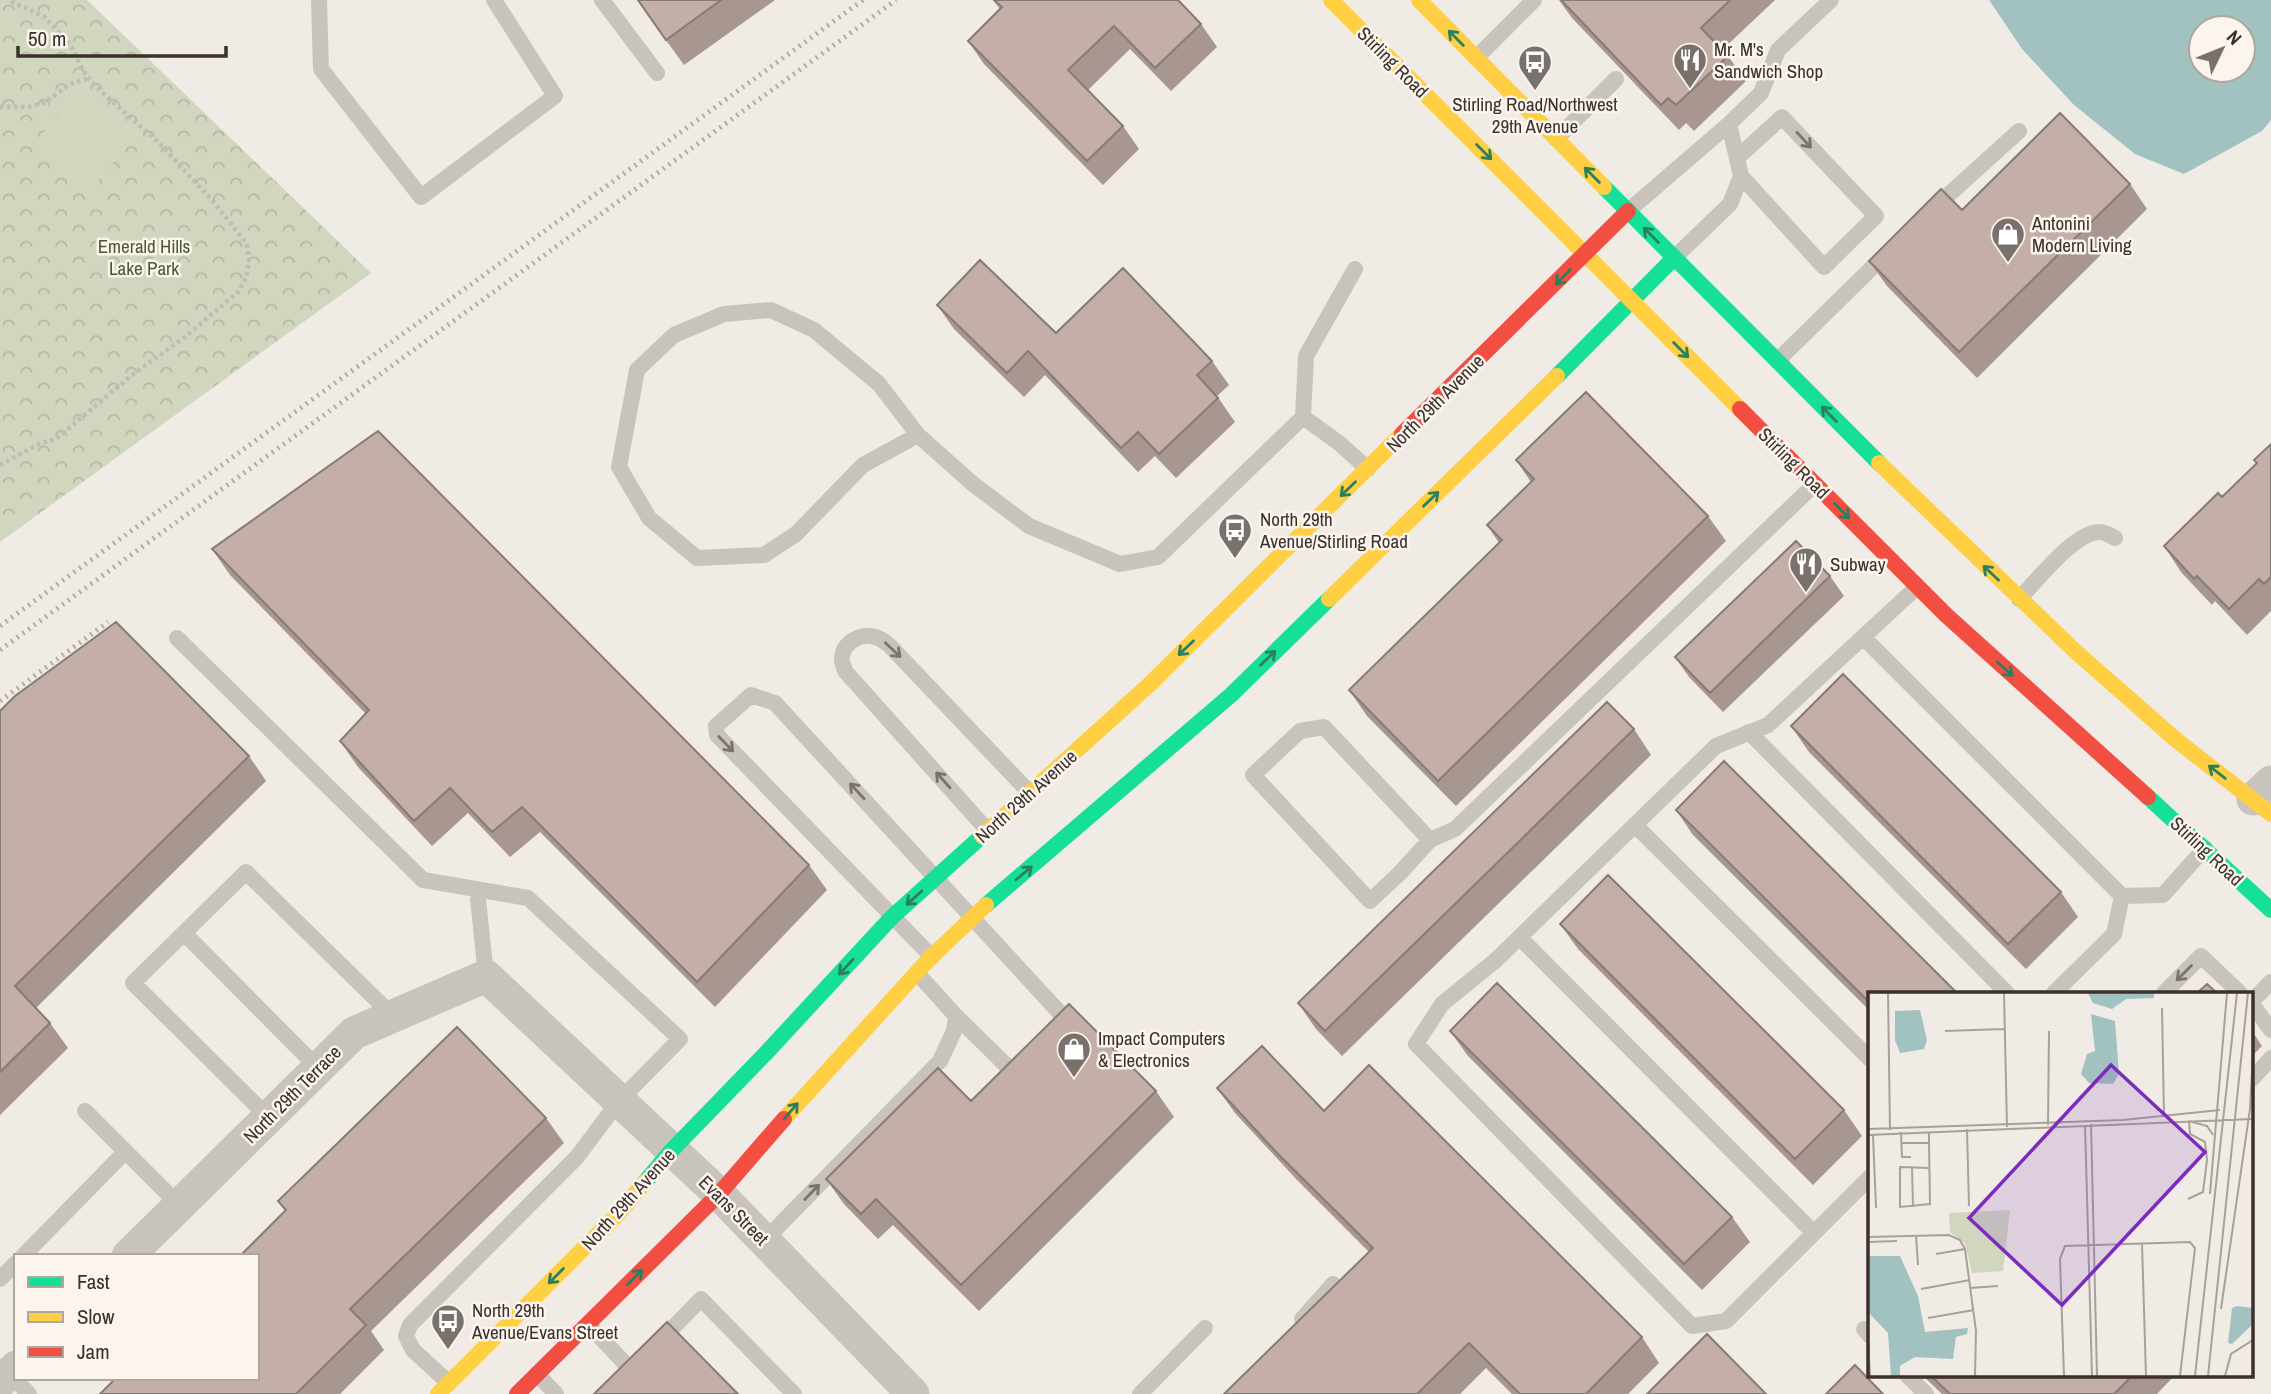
<svg xmlns="http://www.w3.org/2000/svg" width="2271" height="1394" viewBox="0 0 2271 1394" font-family="'Archivo Narrow',sans-serif">
<defs>
<pattern id="forest-crowns" width="20" height="18" patternUnits="userSpaceOnUse" patternTransform="scale(1.75)"><rect width="20" height="18" fill="#d1d6bf"/><path d="M2 6a3 3 0 1 1 6 0M12 15a3 3 0 1 1 6 0" fill="none" stroke="#b4b8a4"/></pattern>
</defs>
<rect width="100%" height="100%" fill="#f0ebe5"/>
<path fill="url(#forest-crowns)" d="M0,0H87L371,273L0,542Z"/>
<path fill="#d1d6bf" d="M82,87L138,133L88,193L32,147Z"/>
<path fill="#a1c2c1" fill-rule="evenodd" d="M1989,0H2271V120L2262,131L2184,174L2135,154L2074,105L2022,49ZM2201,28H2243V70H2201Z"/>
<g fill="none" stroke-linecap="round" stroke-linejoin="round">
<path stroke="#c2bbb6" stroke-width="4.5" stroke-dasharray="3.5 3.5" stroke-linecap="butt" d="M0,107H28L44,103L70,84L89,78
M0,465L39,444L56,439L132,375L185,337L238,292L246,278L249,260L247,244L212,200L158,142L95,86L82,69L73,49L54,27L45,17L8,0"/>
<path stroke="#c9c3be" stroke-width="16" d="M319,0L321,69L421,197L555,96L494,0
M602,0L657,73
M1476,58L1534,0
M1556,139L1616,79
M1737,158L1782,117L1876,216L1824,267L1741,176
M1934,208L2019,131
M1628,211L1729,124L1761,93L1778,50L1831,0
M1674,258L1730,204L1741,176L1729,124
M1777,361L1887,253
M1303,417L1306,356L1355,269
M918,435L863,465L796,534L764,555L697,558L649,518L619,467L637,370L674,335L724,314L771,310L814,330L879,384L918,435L973,484L1029,526L1120,564L1158,557L1303,417L1339,443L1368,469
M2019,599C2037,581 2075,531 2100,532C2105,532 2111,536 2115,538
M1863,637L2122,896L2114,934L2054,993
M177,638L423,880L528,898L680,1039L619,1101L577,1157L410,1325L406,1336L413,1350L449,1383
M1749,732L2007,993
M1635,825L1870,1059
M988,831L845,671C844,667 842,664 842,660C841,643 861,632 875,637C881,638 886,643 890,646L1029,792
M1430,840L1400,873L1370,901L1253,775L1300,731L1324,727L1430,840L1455,829L1815,484
M477,889L486,976
M2122,896L2163,895L2205,848
M184,933L318,1068
M1520,938L1814,1233
M932,957L717,735L716,726L751,695L775,703L1069,1023L1065,1027
M2164,993L2201,956L2240,993
M2252,1001L2271,982
M2252,1004L2271,1030
M956,1016L1017,1076L1020,1072
M2252,1079L2271,1058
M85,1111L179,1205
M268,1117L133,983L246,872L393,1016
M1870,1177L1726,1321L1692,1326L1416,1044L1442,1004L1496,960L1716,746L1768,725L1917,587
M764,1241L940,1061L954,1031L956,1016L917,973
M23,1256L125,1152
M0,1279L16,1263
M1302,1319L1333,1284
M588,1324L631,1370
M1864,1329L1870,1336
M658,1343L701,1299L794,1394
M7,1371L29,1394
M537,1374L556,1394
M1907,1375L1926,1394
M1140,1394L1205,1328"/>
<path stroke="#c9c3be" stroke-width="33" d="M2253,799L2271,782
M128,1256L354,1033L486,976L719,1194L913,1394
M0,1382L16,1367"/>
<path stroke="#16e098" stroke-width="16" d="M1604,187L1879,463
M1557,376L1674,258
M2148,797L2271,910
M986,905L1231,695L1329,599
M645,1182L672,1150L766,1053L892,917L982,836"/>
<path stroke="#ffcf43" stroke-width="16" d="M1331,0L1740,409
M1419,0L1604,187
M1879,463L2075,651L2175,739L2271,814
M1329,599L1557,376
M982,836L1150,684L1402,434
M784,1119L929,959L986,905
M438,1394L618,1214L645,1182"/>
<path stroke="#f24e42" stroke-width="16" d="M1740,409L1946,615L2148,797
M1402,434L1628,211
M517,1394L719,1194L784,1119"/>
<path stroke="#b1aca8" stroke-width="5" stroke-dasharray="2 5" stroke-linecap="butt" d="M0,626L863,0
M0,650L896,0
M0,701L108,622"/>
</g>
<path fill="#a89690" d="M637,0H775L684,65Z
M993,0H1178L1201,24L1217,47L1171,91L1130,49L1088,90L1123,126L1139,149L1103,185L984,64L968,41L1000,9Z
M1559,0H1775L1722,50L1728,56L1746,81L1694,131L1686,123L1679,130L1572,18Z
M2130,184L2147,209L1977,378L1887,286L1869,261L1962,210Z
M937,305L1056,333L1212,361L1229,385L1217,396L1235,422L1176,478L1155,456L1138,472L1045,375L1024,397L954,329Z
M2271,444V611L2247,635L2215,601L2212,605L2181,572L2164,546L2222,497L2257,464Z
M1516,460L1708,516L1726,541L1456,806L1367,716L1349,690L1499,543L1487,525L1531,482Z
M212,549L809,865L827,890L715,1007L540,832L510,857L468,813L432,846L358,767L340,741L366,714L230,575Z
M1830,576L1844,596L1723,712L1689,677L1675,657Z
M0,711L249,756L266,781L36,1008L50,1023L68,1048L0,1115Z
M1791,726L2061,892L2078,917L2026,969L1809,752Z
M1634,729L1651,755L1342,1056L1316,1029L1298,1003Z
M1676,810L1870,993V1011L1693,835Z
M1560,924L1844,1110L1862,1136L1813,1185L1578,949Z
M1450,1031L1732,1217L1750,1242L1702,1290L1468,1056Z
M2252,1031L2262,1046L2252,1056Z
M1217,1088L1324,1111L1642,1337L1659,1363L1628,1394H1512L1486,1368L1460,1394H1224L1369,1252L1297,1180L1235,1113Z
M1156,1091L1174,1117L979,1311L893,1225L878,1239L844,1204L826,1179L971,1101Z
M546,1118L564,1143L371,1331L384,1350L340,1394H100L285,1211L278,1201Z
M1922,1375H2175L2157,1394H1942Z"/>
<path fill="#c3afa7" stroke="#887a75" stroke-width="2" d="M638,0H721L666,40Z
M994,0H1178L1201,24L1155,68L1114,26L1068,70L1123,126L1087,161L968,41L1002,7Z
M1561,0H1730L1701,28L1728,56L1676,105L1668,98L1661,105Z
M2060,113L2130,184L1959,352L1869,261L1941,189L1962,210Z
M980,260L1056,333L1123,268L1212,361L1197,375L1218,398L1159,454L1138,432L1121,448L1028,351L1007,373L937,305Z
M1586,392L1708,516L1438,781L1349,690L1502,540L1487,525L1534,479L1516,460Z
M378,431L809,865L697,982L522,807L492,832L450,788L414,821L340,741L369,710L212,549Z
M2271,444V577L2264,584L2259,579L2229,609L2197,576L2194,579L2164,546L2218,493L2222,497L2257,463L2254,460Z
M1796,541L1830,576L1710,693L1675,657Z
M116,622L249,756L15,986L50,1023L0,1072V711L15,696Z
M1843,674L2061,892L2008,944L1791,726Z
M1607,702L1634,729L1325,1031L1298,1003Z
M1724,761L1957,993H1870V1003L1676,810Z
M1608,875L1844,1110L1795,1159L1560,924Z
M1497,983L1732,1217L1684,1264L1450,1031Z
M2207,984L2217,993H2197Z
M1069,1004L1156,1091L961,1285L876,1199L861,1214L826,1179L938,1068L971,1101Z
M457,1027L546,1118L350,1309L366,1325L296,1394H100L116,1378H257V1256H240L286,1210L278,1201Z
M1262,1046L1324,1111L1369,1065L1642,1337L1586,1394H1520L1469,1343L1417,1394H1224L1373,1248L1279,1155L1217,1088Z
M667,1322L738,1394H594Z
M1707,1334L1766,1394H1647Z
M1855,1365L1883,1394H1826Z
M1930,1375H2133L2114,1394H1950Z"/>
<defs><path id="oneway-shaft" d="M-6 0H5M1.5-3L5.5 0L1.5 3" fill="none" stroke-width="1.6" stroke-linecap="round" stroke-linejoin="round" transform="scale(1.75)"/></defs>
<g stroke="#2a7f5c">
<use href="#oneway-shaft" transform="translate(1456 38) rotate(-135)"/>
<use href="#oneway-shaft" transform="translate(1484 152) rotate(45)"/>
<use href="#oneway-shaft" transform="translate(1592 175) rotate(-135)"/>
<use href="#oneway-shaft" transform="translate(1651 235) rotate(-135)"/>
<use href="#oneway-shaft" transform="translate(1563 277) rotate(134)"/>
<use href="#oneway-shaft" transform="translate(1681 350) rotate(45)"/>
<use href="#oneway-shaft" transform="translate(1829 414) rotate(-135)"/>
<use href="#oneway-shaft" transform="translate(1348 489) rotate(136)"/>
<use href="#oneway-shaft" transform="translate(1431 499) rotate(-44)"/>
<use href="#oneway-shaft" transform="translate(1842 511) rotate(45)"/>
<use href="#oneway-shaft" transform="translate(1991 573) rotate(-137)"/>
<use href="#oneway-shaft" transform="translate(1186 648) rotate(136)"/>
<use href="#oneway-shaft" transform="translate(1268 658) rotate(-44)"/>
<use href="#oneway-shaft" transform="translate(2005 669) rotate(42)"/>
<use href="#oneway-shaft" transform="translate(2217 772) rotate(-142)"/>
<use href="#oneway-shaft" transform="translate(1024 873) rotate(-40)"/>
<use href="#oneway-shaft" transform="translate(914 898) rotate(138)"/>
<use href="#oneway-shaft" transform="translate(846 967) rotate(133)"/>
<use href="#oneway-shaft" transform="translate(791 1111) rotate(-49)"/>
<use href="#oneway-shaft" transform="translate(556 1276) rotate(135)"/>
<use href="#oneway-shaft" transform="translate(635 1277) rotate(-45)"/>
</g>
<g stroke="#7b726d">
<use href="#oneway-shaft" transform="translate(1804 140) rotate(47)"/>
<use href="#oneway-shaft" transform="translate(893 650) rotate(43)"/>
<use href="#oneway-shaft" transform="translate(726 744) rotate(46)"/>
<use href="#oneway-shaft" transform="translate(943 780) rotate(-132)"/>
<use href="#oneway-shaft" transform="translate(857 791) rotate(-133)"/>
<use href="#oneway-shaft" transform="translate(2184 973) rotate(135)"/>
<use href="#oneway-shaft" transform="translate(812 1192) rotate(-46)"/>
</g>
<defs>
<g id="restaurant-pin" transform="scale(1.75)"><path d="M0 17L-7.5 6A9.5 9.5 0 1 1 7.5 6Z" fill="#7a716c" stroke="#fbf5ee"/><path d="M-5-6h1v4h1v-4h1v4h1v-4h1v5L-1.5 .5V6h-2V.5L-5-1ZM5-6V6H3V1.5H1.5Q1.5-4 5-6Z" fill="#fff"/></g>
<g id="bus-pin" transform="scale(1.75)"><path d="M0 17L-7.5 6A9.5 9.5 0 1 1 7.5 6Z" fill="#7a716c" stroke="#fbf5ee"/><path d="M-5-6H5V4H4V6H2V4H-2V6H-4V4H-5ZM-3.5-4V0h7V-4ZM-3.5 1.2v1.5H-2V1.2ZM2 1.2v1.5H3.5V1.2Z" fill="#fff"/></g>
<g id="shop-pin" transform="scale(1.75)"><path d="M0 17L-7.5 6A9.5 9.5 0 1 1 7.5 6Z" fill="#7a716c" stroke="#fbf5ee"/><path d="M-5-2.5h2.3a2.7 3.5 0 0 1 5.4 0H5L5.5 6h-11ZM-1.5-2.5h3a1.5 2.3 0 0 0-3 0Z" fill="#fff"/></g>
</defs>
<g fill-rule="evenodd">
<use href="#restaurant-pin" x="1690" y="60"/>
<use href="#bus-pin" x="1535" y="62"/>
<use href="#shop-pin" x="2008" y="234"/>
<use href="#bus-pin" x="1235" y="530"/>
<use href="#restaurant-pin" x="1806" y="564"/>
<use href="#shop-pin" x="1074" y="1049"/>
<use href="#bus-pin" x="448" y="1321"/>
</g>
<g text-anchor="middle" dominant-baseline="central" stroke-width="5" stroke-linejoin="round" paint-order="stroke">
<g font-size="19" fill="#3b302b" stroke="#fbf5ee" text-anchor="start">
<text x="1714" y="49">Mr. M's<tspan x="1714" dy="22">Sandwich Shop</tspan></text>
<text x="1535" y="104" text-anchor="middle">Stirling Road/Northwest<tspan x="1535" dy="22">29th Avenue</tspan></text>
<text x="2032" y="223">Antonini<tspan x="2032" dy="22">Modern Living</tspan></text>
<text x="1260" y="519">North 29th<tspan x="1260" dy="22">Avenue/Stirling Road</tspan></text>
<text x="1830" y="564">Subway</text>
<text x="1098" y="1038">Impact Computers<tspan x="1098" dy="22">&amp; Electronics</tspan></text>
<text x="472" y="1310">North 29th<tspan x="472" dy="22">Avenue/Evans Street</tspan></text>
</g>
<g font-size="19" fill="#3b302b" stroke="#fbf5ee">
<text transform="translate(1393 62) rotate(45)">Stirling Road</text>
<text transform="translate(1435 403) rotate(-45)">North 29th Avenue</text>
<text transform="translate(1794 463) rotate(45)">Stirling Road</text>
<text transform="translate(1026 796) rotate(-42)">North 29th Avenue</text>
<text transform="translate(2207 851) rotate(43)">Stirling Road</text>
<text transform="translate(292 1094) rotate(-45)">North 29th Terrace</text>
<text transform="translate(628 1199) rotate(-48)">North 29th Avenue</text>
<text transform="translate(734 1210) rotate(45)">Evans Street</text>
</g>
<g font-size="19" fill="#4a5a2e" stroke="#fbf5ee">
<text x="144" y="246">Emerald Hills<tspan x="144" dy="22">Lake Park</tspan></text>
</g>
</g>
<g transform="translate(1868 992)">
<rect width="385" height="385" fill="#f0ebe5"/>
<path d="M142,218L135,279L104,281L97,251L82,240L81,221Z" fill="#d1d6bf"/>
<path d="M220,1H286V6L258,7L244,17L225,11ZM52,18L59,48L56,57L32,61L27,48V19ZM223,22L247,29L251,82L245,92L221,91L213,82L219,62L227,59ZM0,264H32L50,304L57,340L100,336L99,342L88,345L85,367L47,365L32,374V384H23L20,341L0,320ZM369,314L385,316V332L364,352L360,351L364,316Z" fill="#a1c2c1"/>
<path fill="none" stroke="#a8a09b" stroke-width="2" d="M20,1L22,138M136,1L139,135M294,16L296,124M77,39L136,37M321,129L339,134L345,143M223,132L229,384M180,133L181,39M217,133L224,384M0,137L255,128L352,118M99,137L101,214M33,140L34,165H43M61,140V151L62,212L32,215V175L61,176M0,143L384,127M5,143L8,216M34,151H61M44,176L45,215M342,202L359,1M320,207L335,200L339,168L337,150L322,142L321,129M48,243L50,273M0,245L81,243L92,248L97,257L108,339L107,384M0,250L29,249M274,252L278,384M68,262L97,257M102,296L130,294M53,297L102,288M353,317L382,117L385,59M60,326L106,318M0,348L2,384M196,384L192,267L197,254L322,250L327,256L312,384M327,384L369,1M340,384L380,1M357,384L363,362L385,348"/>
<path fill="#7b2cbf" fill-opacity="0.15" stroke="#7b2cbf" stroke-width="3.5" d="M243,73L337,160L194,313L101,226Z"/>
<rect width="385" height="385" fill="none" stroke="#3b302b" stroke-width="3.5"/>
</g>
<rect x="14" y="1254" width="245" height="126" fill="#fbf5ee" stroke="#aea6a0" stroke-width="2"/>
<rect x="28" y="1277" width="35" height="10" fill="#16e098" stroke="#aea6a0" stroke-width="2"/>
<text x="77" y="1289" font-size="21" fill="#3b302b">Fast</text>
<rect x="28" y="1312" width="35" height="10" fill="#ffcf43" stroke="#aea6a0" stroke-width="2"/>
<text x="77" y="1324" font-size="21" fill="#3b302b">Slow</text>
<rect x="28" y="1347" width="35" height="10" fill="#f24e42" stroke="#aea6a0" stroke-width="2"/>
<text x="77" y="1359" font-size="21" fill="#3b302b">Jam</text>
<g transform="translate(2222 49) rotate(47)"><circle r="33" fill="#fbf5ee" stroke="#aea6a0" stroke-width="2"/>
<path d="M0-5L12 26L0 18L-12 26Z" fill="#7a716c"/>
<text y="-10" font-size="19" font-weight="bold" text-anchor="middle" fill="#3b302b">N</text>
</g>
<path d="M18 46v10h208v-10" fill="none" stroke="#3b302b" stroke-width="3.5"/>
<text x="28" y="46" font-size="21" fill="#3b302b" stroke="#fbf5ee" stroke-width="5" paint-order="stroke">50 m</text>
</svg>
